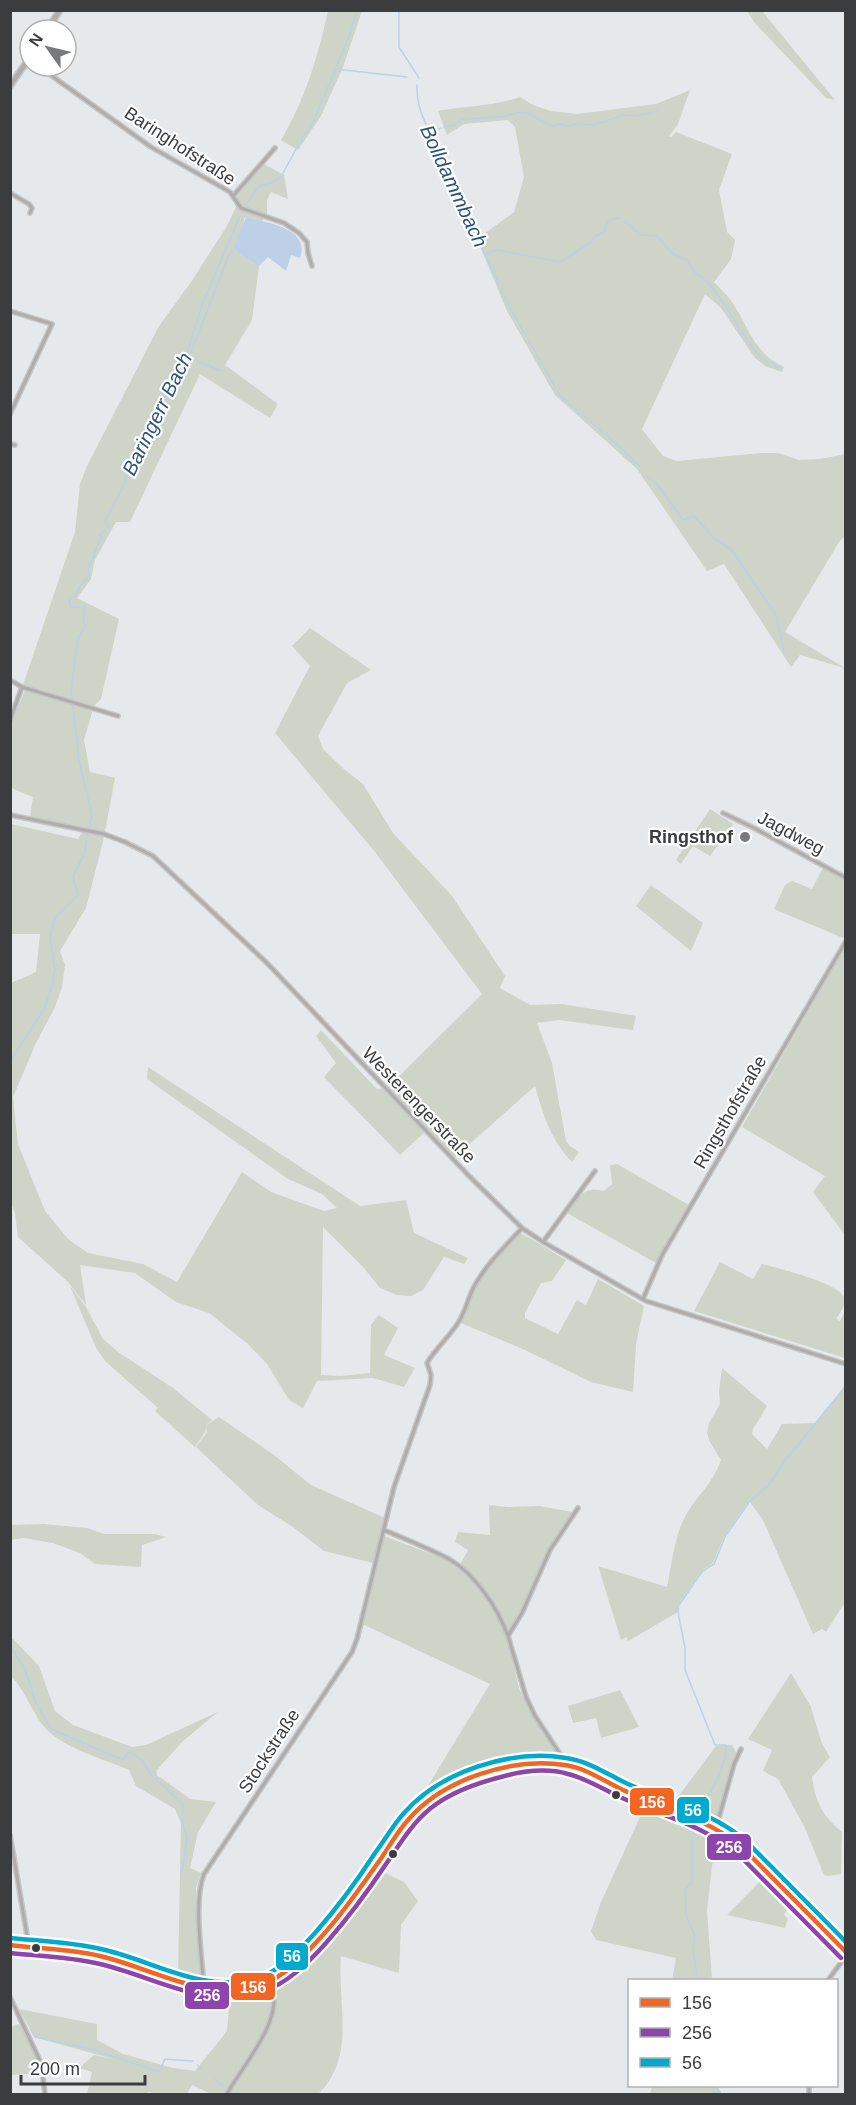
<svg xmlns="http://www.w3.org/2000/svg" width="856" height="2105" viewBox="0 0 856 2105" font-family="Helvetica,sans-serif">
<rect width="100%" height="100%" fill="#e6e9eb"/>
<path fill="#ced4c7" d="M328,11H362L343,67L321,116L298,150L281,140C305,100 318,56 328,11Z
M747,11H762L835,100L826,98L754,22Z
M690,90L678,124L669,136L671,137L676,132L732,154L719,190L727,232L735,240L731,259L714,282C719,287 725,293 730,299C749,326 752,352 784,367L782,372L765,366L755,358L721,308L705,294L642,429L663,456L677,461L761,453H778L799,460L820,459L845,454V536L839,542L785,632L845,668L800,655L791,667L724,564L707,571L637,469L555,395L507,311L477,239L514,212L524,177L515,127L508,120L464,124L447,135L438,111C465,106 494,106 520,97L533,105L551,111L577,114L656,104Z
M264,164L284,175L288,199L271,192L267,200V216L262,221L245,217L241,231L238,253L259,266L252,320L225,365L278,404L270,418L200,374L130,522H116L95,560L91,579L77,598L119,619L101,699L94,706L84,740L90,772L115,778L104,837L86,908L60,951L65,965L62,987L55,1007L36,1043L13,1097L18,1144L45,1211L68,1239L88,1253L143,1264L177,1282L242,1172L271,1192L324,1211L337,1208L322,1194L288,1179L147,1079L148,1067L360,1206L406,1200L414,1233L468,1258L464,1264L444,1257L423,1290L411,1296L397,1295L380,1288L364,1268L323,1227L321,1375L341,1376L370,1373L371,1325L379,1315L398,1328L384,1355L415,1368L404,1387L373,1378L317,1381L303,1408L289,1400L267,1364L248,1344L209,1313L176,1302L135,1273L80,1265L86,1305L68,1282L18,1237L15,1213L10,1200L11,983L36,972L40,934H11V824L78,839L86,827L30,817L33,797L11,788L10,726L26,688L46,694V691L23,685L75,532L80,484L87,466L159,326L191,282L227,226L236,207L234,200Z
M310,628L371,670L347,683L318,736L323,749L344,769L363,784L393,833L452,896L505,976L500,988L530,1005L562,1004L636,1016L633,1030L559,1020L537,1023L552,1063L566,1141L570,1146L579,1152L572,1162C551,1141 543,1114 535,1086L454,1158L427,1130L400,1155L324,1077L336,1063L316,1036L321,1030L377,1089L387,1088L482,994L375,852L275,733L310,666L292,646Z
M710,809L733,824L710,856L693,846L681,864L676,860Z
M823,868L845,881L846,934L843,938L774,909L785,885L792,881L812,889Z
M651,885L703,923L691,951L636,906Z
M845,947L846,1235H845L813,1192L825,1176L742,1127Z
M617,1164L689,1205L656,1263L567,1213C580,1197 582,1186 604,1191L612,1184L610,1165Z
M521,1233L566,1260L552,1281L541,1283L525,1313V1318L558,1334L577,1300L586,1305L598,1279L644,1306L636,1344L633,1392L591,1382L525,1350L461,1323C478,1280 488,1265 521,1233Z
M720,1262L753,1279L762,1264C778,1268 838,1283 844,1297C847,1305 840,1313 836,1319L840,1321L845,1311V1358L694,1311Z
M70,1286L86,1307L103,1339L118,1352L173,1388L212,1420L205,1426L219,1417L274,1455L311,1485L385,1518L373,1563L324,1551L293,1527L258,1505L196,1447L207,1432L206,1427L205,1432L195,1447L155,1411L158,1408L105,1361L96,1348Z
M722,1368L767,1406L753,1429L752,1434L767,1449L782,1424L815,1423L845,1385V1602L826,1632L822,1629L813,1634L763,1520L749,1501L724,1537L713,1563L701,1572L678,1605V1612L628,1641L626,1637L621,1640L598,1566L667,1587C672,1564 674,1536 686,1515C698,1494 712,1485 721,1460L710,1442L707,1433L709,1423L720,1404L719,1391Z
M489,1505L508,1507L540,1506L572,1512L548,1550L511,1630L506,1628L475,1579L460,1565L468,1550L455,1542L458,1532L490,1535Z
M44,1524L87,1528L105,1534H154L166,1537L142,1545L141,1567L95,1564L80,1553L53,1543L24,1538L11,1540V1525Z
M384,1536L447,1560L473,1581L498,1618L507,1639L519,1688L533,1717L562,1759L559,1762C507,1757 471,1779 426,1801L423,1794L490,1684L362,1624Z
M10,1636L39,1666L55,1711L73,1725L132,1747L146,1745L218,1712L182,1742L156,1771L157,1775L190,1799L216,1802L198,1832L190,1868L201,1873L196,1888L202,1985L178,1975L181,1823L175,1809L136,1786L129,1770C104,1759 65,1749 46,1729C32,1714 27,1692 11,1676Z
M791,1673L811,1707L822,1744L830,1757L812,1777C816,1803 822,1815 842,1832L841,1874L828,1876L824,1875L805,1828L778,1779L763,1771L772,1750L748,1739Z
M620,1690L639,1727L601,1738L596,1718L573,1723L568,1706Z
M732,1745L736,1752L716,1822L714,1824L671,1806L716,1746Z
M543,1766L570,1768L606,1784L603,1788C585,1782 569,1776 550,1773C508,1768 458,1786 426,1813C410,1826 390,1854 381,1871L404,1882L418,1901L401,1925L399,1973L341,1956C337,2004 357,2057 318,2094H211L192,2085L187,2094H159L148,2092L146,2094H87L92,2072L79,2068L94,2055L113,2059L34,2037L19,2009L97,2024V2040L123,2054L173,2068L195,2071L227,2031L230,1998L185,1993L104,1966L11,1953V1948C45,1951 81,1953 114,1962C159,1974 202,2000 250,1990C309,1977 353,1902 385,1855C397,1839 409,1818 425,1806C433,1800 443,1795 452,1790C486,1773 505,1768 543,1766Z
M646,1804L716,1832L707,1910L712,1980H672L676,1958L596,1940L591,1931L601,1902Z
M765,1876L791,1903L784,1915L788,1918L785,1928L727,1915Z
M21,2023L39,2064L41,2073L11,2075V2027Z
M652,2086H718L722,2094H650Z"/>
<path fill="#bdd0e8" d="M246,217C265,222 311,228 300,258L291,255L286,271L268,257L259,266L238,253L234,246Z"/>
<g fill="none" stroke-linecap="round" stroke-linejoin="round">
<path stroke="#bdd0e8" stroke-width="1.5" d="M399,10V47L419,78
M336,69L407,77
M417,85C416,104 423,117 430,134C448,186 476,234 499,284
M444,127L455,125L461,120L505,116L520,112L530,114L543,122L553,126L559,124L569,126L577,124L594,125L624,115L637,116L657,111
M431,133L441,128
M247,203L259,186L273,182L282,175L302,138L312,125L348,39L357,10
M624,221L642,235L657,236L673,254L688,260C695,278 698,272 709,284C729,306 740,336 761,357C767,362 775,366 782,369
M485,254L497,250L560,262L589,244L596,236L605,231V226L609,220L619,218
M501,289L511,310L560,396L619,446L640,467
M222,371L191,359L190,355L229,255L235,248
M647,477L656,483L683,520L694,516L716,540L731,549L776,615L784,653
M10,1063L14,1055L44,1009L52,987L55,969L50,938L55,918L78,895L73,876L84,854L92,815L79,761L71,690L78,638L85,627L83,618L85,607H71L69,599L75,596L79,588L89,576L88,566C95,559 95,547 101,539L99,535L109,527L105,521L123,487L131,463L152,426L157,411L187,353L203,302L239,218
M10,1646L25,1669L36,1703L51,1729L123,1760L129,1751L143,1761L151,1775L184,1805L181,1817L187,1838L182,1873
M696,1816C708,1799 727,1765 726,1745H715L685,1670V1648L678,1612L679,1605L702,1572L714,1564L725,1537L750,1501L769,1485L784,1462L846,1386
M692,1822V1882L685,1889L686,1915L695,1936L693,1951L698,1980
M31,2030L35,2037L91,2049L159,2072L165,2059L193,2061
M197,2065L202,2069
M215,2079L224,2087
M713,2086L714,2094
M714,2094L719,2091L721,2094"/>
<g stroke="#c5c6c8" stroke-width="6">
<path id="street" d="M38,66L151,147L230,192L241,208L284,223L299,233L307,242L308,253L312,266
M10,193L29,204L32,208L30,213
M233,196L275,148
M10,311L52,324L10,414
M10,444L15,445
M10,680L22,687L118,716
M10,720L22,687
M723,813L754,828L846,878
M10,815L104,834L125,842L153,856L267,963L470,1177L522,1228L543,1242L646,1301L846,1364
M543,1242L595,1171
M643,1299L662,1255L846,941
M384,1530C405,1539 428,1548 449,1559C476,1575 497,1607 508,1636
M564,1765V1760L535,1716L526,1697L508,1636L522,1613L550,1550L578,1508
M716,1828L734,1764L741,1749
M10,1835L29,1947
M828,1980L846,1956
M204,1988C202,1957 193,1902 204,1874L352,1652L357,1639L394,1487L430,1385L431,1375L427,1363C436,1348 449,1337 458,1323C466,1311 468,1297 475,1285C488,1262 505,1247 522,1228
M10,1997L41,2063L45,2094
M809,2086V2094
M227,2094C243,2064 288,2017 270,1981"/>
</g>
<g stroke="#c5c6c8" stroke-width="8">
<path id="secondary" d="M47,30L60,10
M10,86L30,57
M10,1945C40,1949 71,1950 100,1956C152,1967 204,2003 258,1986C286,1977 306,1954 325,1933C346,1909 364,1883 382,1857C392,1842 401,1826 414,1813C446,1779 519,1757 565,1765C586,1769 604,1781 623,1790C660,1807 712,1819 741,1846L846,1953"/>
</g>
<use href="#street" stroke="#b0acaa" stroke-width="3"/>
<use href="#secondary" stroke="#b0aca9" stroke-width="4.5"/>
<g stroke="#fff" stroke-width="9">
<path id="bus-1" d="M10,1945C40,1949 71,1949 100,1956C152,1968 204,2002 258,1986C284,1978 304,1956 322,1936C344,1912 363,1884 382,1857C390,1845 398,1831 408,1820C443,1779 512,1757 565,1765C586,1768 604,1781 623,1790C663,1808 706,1818 741,1846L846,1952"/>
</g>
<g stroke="#fff" stroke-width="9">
<path id="bus-2" d="M10,1953C40,1956 71,1957 100,1964C153,1976 207,2011 262,1992C288,1983 308,1963 326,1943C348,1918 368,1891 386,1864C400,1844 412,1823 431,1808C451,1792 477,1783 501,1777C522,1771 547,1768 568,1774C588,1779 604,1790 622,1798C661,1815 702,1825 736,1852L841,1958"/>
</g>
<g stroke="#fff" stroke-width="9">
<path id="bus-3" d="M11,1938C41,1941 71,1942 101,1949C152,1960 201,1993 254,1979C279,1973 298,1951 315,1933C337,1908 357,1881 375,1853C385,1840 393,1825 404,1813C441,1771 511,1749 566,1758C589,1761 608,1775 628,1784C669,1802 712,1812 746,1841L846,1942"/>
</g>
<use href="#bus-1" stroke="#f26522" stroke-width="4.5"/>
<use href="#bus-2" stroke="#8e44ad" stroke-width="4.5"/>
<use href="#bus-3" stroke="#00a9ce" stroke-width="4.5"/>
</g>
<circle fill="#77797b" stroke="#fff" stroke-width="2" cx="745" cy="837" r="6"/>
<g fill="#3b3c3e" stroke="#fff" stroke-width="2">
<circle cx="616" cy="1795" r="5"/>
<circle cx="393" cy="1854" r="5"/>
<circle cx="36" cy="1948" r="5"/>
</g>
<g text-anchor="middle" dominant-baseline="central" stroke-width="4.5" stroke-linejoin="round" paint-order="stroke">
<g font-size="18" fill="#3b3c3e" stroke="#fff">
<text transform="translate(180 146) rotate(33)">Baringhofstraße</text>
<text transform="translate(791 833) rotate(28)">Jagdweg</text>
<text transform="translate(419 1105) rotate(46)">Westerengerstraße</text>
<text transform="translate(730 1112) rotate(-60)">Ringsthofstraße</text>
<text transform="translate(269 1751) rotate(-57)">Stockstraße</text>
</g>
<g font-size="18" font-weight="bold" fill="#3b3c3e" stroke="#fff" text-anchor="end">
<text x="733" y="837">Ringsthof</text>
</g>
<g font-size="20" font-style="italic" fill="#2d527e" stroke="#fff">
<text transform="translate(454 186) rotate(65)">Bolldammbach</text>
<text transform="translate(157 414) rotate(-64)">Baringerr Bach</text>
</g>
</g>
<g stroke="#fff" stroke-width="2">
<rect x="629" y="1787" width="46" height="29" rx="6" fill="#f26522"/>
<rect x="676" y="1796" width="34" height="28" rx="6" fill="#00a9ce"/>
<rect x="706" y="1833" width="46" height="28" rx="6" fill="#8e44ad"/>
<rect x="275" y="1942" width="34" height="29" rx="6" fill="#00a9ce"/>
<rect x="230" y="1972" width="46" height="29" rx="6" fill="#f26522"/>
<rect x="184" y="1981" width="46" height="29" rx="6" fill="#8e44ad"/>
</g>
<g font-size="16" text-anchor="middle" font-weight="bold" fill="#fff">
<text x="652" y="1808">156</text>
<text x="693" y="1816">56</text>
<text x="729" y="1853">256</text>
<text x="292" y="1962">56</text>
<text x="253" y="1993">156</text>
<text x="207" y="2001">256</text>
</g>
<rect width="856" height="2105" fill="none" stroke="#3b3c3e" stroke-width="24"/>
<rect x="628" y="1979" width="210" height="108" fill="#ffffff" stroke="#b1b1b2" stroke-width="1.5"/>
<rect x="640" y="1998" width="30" height="9" fill="#f26522" stroke="#b1b1b2" stroke-width="1.5"/>
<text x="682" y="2009" font-size="18" fill="#3b3c3e">156</text>
<rect x="640" y="2028" width="30" height="9" fill="#8e44ad" stroke="#b1b1b2" stroke-width="1.5"/>
<text x="682" y="2039" font-size="18" fill="#3b3c3e">256</text>
<rect x="640" y="2058" width="30" height="9" fill="#00a9ce" stroke="#b1b1b2" stroke-width="1.5"/>
<text x="682" y="2069" font-size="18" fill="#3b3c3e">56</text>
<g transform="translate(48 48) rotate(304)"><circle r="28" fill="#ffffff" stroke="#b1b1b2" stroke-width="1.5"/>
<path d="M0-4.5L10 22L0 15L-10 22Z" fill="#77797b"/>
<text y="-9" font-size="16" font-weight="bold" text-anchor="middle" fill="#3b3c3e">N</text>
</g>
<path d="M21 2075v9h124v-9" fill="none" stroke="#3b3c3e" stroke-width="3"/>
<text x="30" y="2075" font-size="18" fill="#3b3c3e" stroke="#ffffff" stroke-width="4.5" paint-order="stroke">200 m</text>
</svg>
